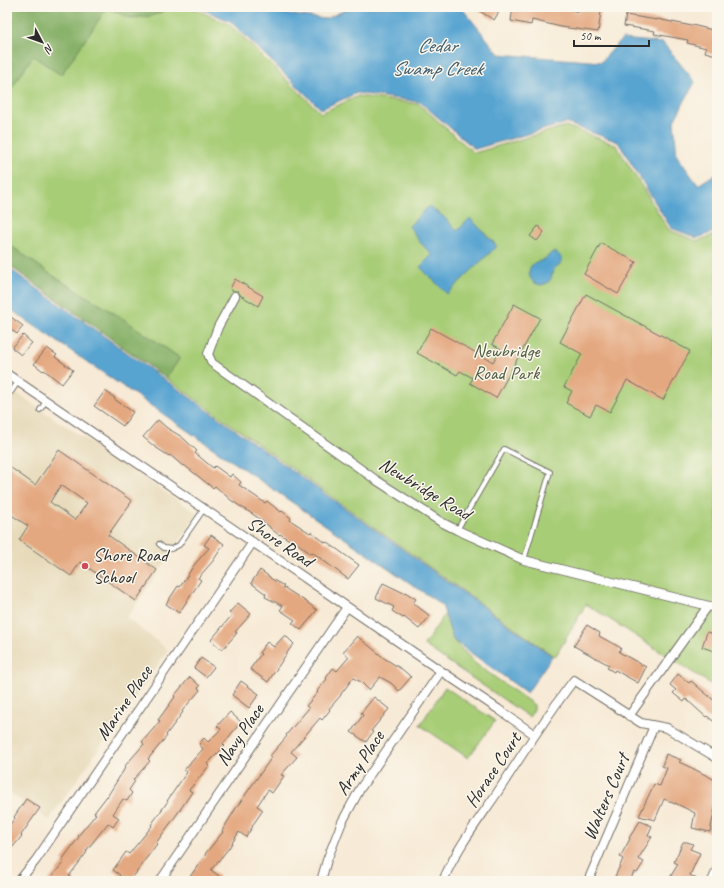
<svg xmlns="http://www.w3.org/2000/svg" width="724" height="888" viewBox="0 0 724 888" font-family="Caveat,sans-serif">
<rect width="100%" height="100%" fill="#fbf7ec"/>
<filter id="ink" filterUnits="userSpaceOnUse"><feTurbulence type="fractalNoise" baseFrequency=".025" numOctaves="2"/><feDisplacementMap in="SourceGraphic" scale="8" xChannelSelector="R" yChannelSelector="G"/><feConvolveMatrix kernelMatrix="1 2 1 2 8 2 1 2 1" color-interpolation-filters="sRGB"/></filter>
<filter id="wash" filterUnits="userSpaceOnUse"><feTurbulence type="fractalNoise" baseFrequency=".012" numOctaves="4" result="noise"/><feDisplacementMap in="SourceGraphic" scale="16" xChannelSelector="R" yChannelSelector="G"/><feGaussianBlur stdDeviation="0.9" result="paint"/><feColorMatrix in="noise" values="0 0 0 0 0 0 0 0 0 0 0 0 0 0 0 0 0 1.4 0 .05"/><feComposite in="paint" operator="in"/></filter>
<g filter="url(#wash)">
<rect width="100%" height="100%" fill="#f7ead6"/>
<path fill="#e7daba" d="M7,387L198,514L127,618L168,650L49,820L7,791Z"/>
<path fill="#a8cd77" stroke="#6a7c51" d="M7,7H190L229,24L321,113L358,96L419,104L474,153L566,126L616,145L669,230L697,241L717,234V688L586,604L555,657L7,264Z
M445,614L453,640L476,664L534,705V710L529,717L424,645Z
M445,687L495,721L468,758L420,725Z"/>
<path fill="#86b068" stroke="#586e4a" d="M7,7H172L152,16L130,18L107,8L61,75L33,56L7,95Z
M7,243L52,275L122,318L180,358L166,378L7,264Z"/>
<path fill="#58a4d1" stroke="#42687e" d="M197,7H262L273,12L325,19L352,7H461L499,54L601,62L622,39L663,43L695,82L674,121L677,156L698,185L717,173V231L697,238L671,228L618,142L566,123L475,149L420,102L357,93L321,109L230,21Z
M429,206L444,217L457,231L470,218L497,246L447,294L420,267L432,255L419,241L409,226Z
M553,252C559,253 565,259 559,265C556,268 557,265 554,269C551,274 553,281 545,284C534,288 524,274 532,265C535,261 539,262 543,260C547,258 549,254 553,252Z
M7,267L552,656L527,693L453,640L442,605L7,307Z"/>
<g id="blocks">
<path fill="#e4a880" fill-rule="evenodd" d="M473,7H502L494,20Z
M513,7H557L579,12L580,8L601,12L598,32L561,27L532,20L531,25L511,21Z
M626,15L657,20V19L692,26V25L717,31V50L716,55L705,52L706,48L687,43L688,40L654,34L655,31L624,26Z
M538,226L544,232L537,241L530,236Z
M601,243L636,262L618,294L584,274Z
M235,279L263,296L258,306L240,295L238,291H233L230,289Z
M586,294L690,351L663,400L627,380L610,412L596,405L590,416L566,403L572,391L564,387L582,354L560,342Z
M514,304L540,318L496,398L470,383L473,378L460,371L457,375L417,353L431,328L493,362L501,349L492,344Z
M7,314L23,326L17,334L10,329L11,328L7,324Z
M23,335L32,343L21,355L12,348Z
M47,348L57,355L55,357L73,370L62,384L44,370L43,371L34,364Z
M105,391L115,398L114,399L133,412L123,426L94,406Z
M158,420L167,428L182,437L197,451L195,453L213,468L215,466L230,477L232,474L241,482L239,485L265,503L267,501L281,512L282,511L291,518L290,520L310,533L311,532L326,543L327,542L359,565L348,579L312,552L311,554L297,543L296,544L280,534L279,535L270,528V527L257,517L232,501L215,486L213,488L184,465L183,466L170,455L169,456L155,447L143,437Z
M59,450L132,501L108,535L157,570L136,601L80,562L71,576L19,540L28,526L7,512V465L35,485ZM61,485L87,503L75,520L50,502Z
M211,535L224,544L213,561L198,578L201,580L179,613L166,604L178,586L180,587L194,565L209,548L204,545Z
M260,570L270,577V578L284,586L283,587L308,603L317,610L301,630L292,623L295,620L280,610L283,606L265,597L266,594L251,583Z
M383,583L404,593L405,592L416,599L413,603L430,616L419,629L404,617L403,618L392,611L394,607L376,598Z
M238,603L251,614L235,632L237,633L222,650L211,640L232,615L229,613Z
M587,625L600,633L599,636L621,648L619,652L646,667L638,683L615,670L614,672L607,668L609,665L574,646Z
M707,632L717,635V652L702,647Z
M285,635L294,644L289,650L268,682L250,669L261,654L259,653L267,642L274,647Z
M357,636L384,658L403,670L411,677L399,691L391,683L380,677L369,690L361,682L353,678L341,694V695L329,709L330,710L322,720L320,718L291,752L297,757L281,775L284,776L272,793L268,790L257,806L263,810L252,826H253L246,837L239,832L229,848L211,870L219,876L215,881H187L206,854H205L223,832L222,831L236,808L272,757L270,756L287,736L286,735L309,708L306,706L318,692L317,691L327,679L326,678L333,668L337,671L349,657L343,652Z
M201,658L214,667L206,677L194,668Z
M678,674L689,683L691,681L717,703V724L707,716L706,717L686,699L684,702L673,693L676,690L670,685Z
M190,677L200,686L198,688L200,690L182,711L183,712L166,735L167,736L148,759L150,761L133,780L135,781L129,790L132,793L127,801L123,799L113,814L119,818L113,827L108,823L86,851L87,852L69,876L75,881H48L64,862L62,860L79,837L78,836L96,814L94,813L107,796V797L125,768L124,767L144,744L142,742L160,721L158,720L175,697L174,696Z
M241,681L259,694L249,708L232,695Z
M374,697L389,709L371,731L373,732L366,742L351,732L363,715L361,713Z
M230,712L241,722L223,744L225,746L207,764L209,766L189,790L192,792L175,817L156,843L157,844L142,864H143L130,881H114L120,875L113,870L126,852L129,854L152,826L151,825L168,801H167L187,772L184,770L203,749L199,744L204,738L208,742L221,729L217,726Z
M666,754L681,760L679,762L696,770L717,781V809L715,808L710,832L692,828L695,813L675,803V804L664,799L655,820L639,816L654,784L660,786L667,768L662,766Z
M26,799L40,808L21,835L22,836L7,854V828L15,818L14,817Z
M640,821L652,826L648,835L652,837L638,859L644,862L637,873L634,872L630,881H613L623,859L620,857L630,839L629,838Z
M683,842H687L693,844L690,849L700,853L690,875L700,881H668L678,864L674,862Z"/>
</g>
</g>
<g filter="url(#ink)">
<use href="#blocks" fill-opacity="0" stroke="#726e67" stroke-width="1"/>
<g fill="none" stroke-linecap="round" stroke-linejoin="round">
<g stroke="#726e67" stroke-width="6">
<path id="service" d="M11,392L18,382
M40,410L46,401
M457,530L504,449L550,472L524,560
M159,544L164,548L171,549L179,545L204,509"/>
</g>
<g stroke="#726e67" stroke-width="10">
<path id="minor" d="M235,296L218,327L208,354L212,363L376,480L441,522L457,530L524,560L717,608
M7,374L441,671L498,709L535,735
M629,716L708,606
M19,881L36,860L253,542
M160,881L347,607
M321,881L327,860L342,822L360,789L441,671
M443,881C456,849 478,821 497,793C522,755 546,716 574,680L641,723L667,728L717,758
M588,881L654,726
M712,881L717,870"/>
</g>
<use href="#service" stroke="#fff" stroke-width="4"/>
<use href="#minor" stroke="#fff" stroke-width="8"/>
</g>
</g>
<circle fill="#d1495b" stroke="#fbf7ec" stroke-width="1.5" cx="85" cy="566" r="4"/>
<g text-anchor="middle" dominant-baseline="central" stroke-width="3" stroke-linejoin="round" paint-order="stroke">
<g font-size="19" fill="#505c42" stroke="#fbf7ec">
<text x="506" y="351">Newbridge<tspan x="506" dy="22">Road Park</tspan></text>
</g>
<g font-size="19" fill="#2b2b2b" stroke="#fbf7ec">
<text transform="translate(425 489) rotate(31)">Newbridge Road</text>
<text transform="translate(280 542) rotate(34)">Shore Road</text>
<text transform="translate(124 703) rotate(-56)">Marine Place</text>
<text transform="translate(240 735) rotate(-56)">Navy Place</text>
<text transform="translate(360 763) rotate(-57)">Army Place</text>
<text transform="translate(493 770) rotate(-56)">Horace Court</text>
<text transform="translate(606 797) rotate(-67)">Walters Court</text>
</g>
<g font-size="19" fill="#2b2b2b" stroke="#fbf7ec" text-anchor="start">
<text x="93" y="555">Shore Road<tspan x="93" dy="22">School</tspan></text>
</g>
<g font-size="20" font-style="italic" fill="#3d5b6d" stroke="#fbf7ec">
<text x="437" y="45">Cedar<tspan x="437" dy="23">Swamp Creek</tspan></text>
</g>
</g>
<rect width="724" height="888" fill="none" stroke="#fbf7ec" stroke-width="24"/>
<g transform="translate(42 42) rotate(131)" stroke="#fbf7ec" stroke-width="3" paint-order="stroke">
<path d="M0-3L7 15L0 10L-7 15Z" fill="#2b2b2b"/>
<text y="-6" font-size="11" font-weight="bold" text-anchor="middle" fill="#2b2b2b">N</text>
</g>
<path d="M574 40v6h75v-6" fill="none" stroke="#2b2b2b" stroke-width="2"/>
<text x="580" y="40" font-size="12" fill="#2b2b2b" stroke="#fbf7ec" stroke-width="3" paint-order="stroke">50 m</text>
</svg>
